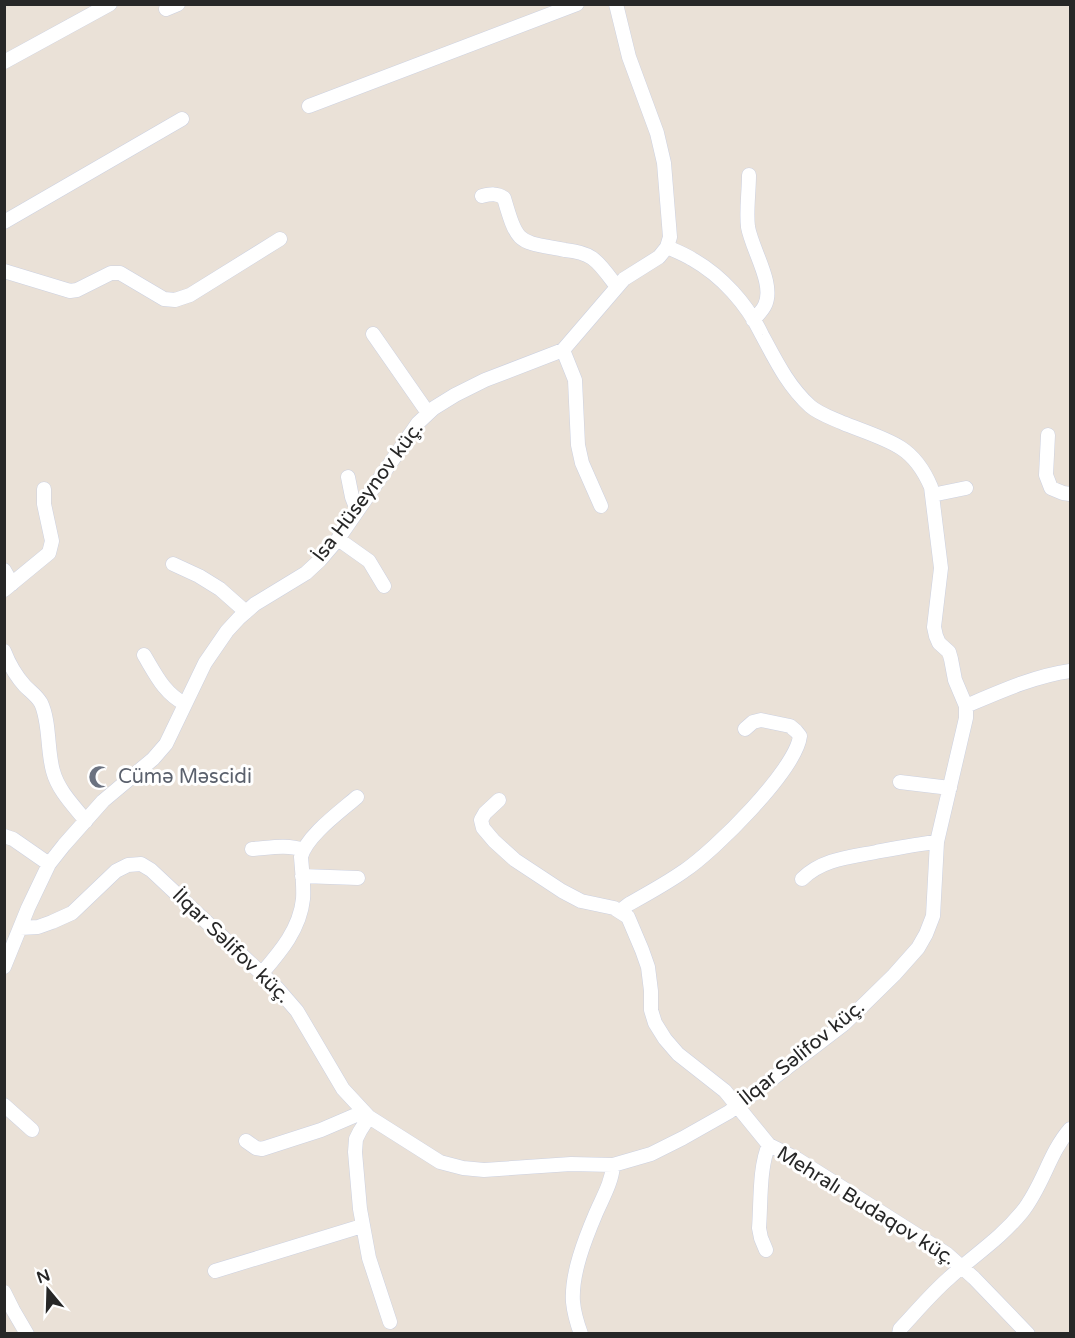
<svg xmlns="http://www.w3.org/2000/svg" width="1075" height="1338" viewBox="0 0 1075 1338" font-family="'Varela Round',sans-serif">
<rect width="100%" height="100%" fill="#eae1d7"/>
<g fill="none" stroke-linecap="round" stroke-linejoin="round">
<g stroke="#ccd1e1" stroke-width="15">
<path id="street" d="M166,9L178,4
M4,62L110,4
M309,106L577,4
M749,175C749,192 746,211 748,227C752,250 775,284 765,305C763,310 757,316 753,320
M482,196C491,194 497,193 504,198C518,246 518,241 565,250C574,251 585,253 592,258C602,265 610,278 617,287
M4,222L182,119
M4,271L70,291L77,290L111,273H120L164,299L175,300L190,295L280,239
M373,334L428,413
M563,350L575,380L578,445L582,463L601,506
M1048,435L1046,475L1051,488L1063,493L1070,494
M348,477L352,497L357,510
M932,495L966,488
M338,539L369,561L384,586
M173,564L199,576L220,589L246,612
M4,570L12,584
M4,590L49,553L52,541L44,504V489
M4,651C9,664 16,676 25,686C31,692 37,696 41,703C50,722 47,750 53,771C58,790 73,805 86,821
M144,655C156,675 164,693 185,704
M966,706C999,692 1034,676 1070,671
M900,782L950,788
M499,800L485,813L481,820L483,828L494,841L515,860L562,891L581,901L614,908L628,917L642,950L648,967L651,991V1010L655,1023L665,1039L678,1054L725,1091L769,1145L797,1159L947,1254L974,1278L1028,1334
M4,836L13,839L49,864
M252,849C269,848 287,844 303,850
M302,876L358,878
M802,879C822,859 850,857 876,852C897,848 917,844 937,842
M620,911L629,904C647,894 667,883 684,871C714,851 796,770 800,736L796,731L790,726L761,720L753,722L745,729
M20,928L38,927L52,922L72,913L116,871L128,865L141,864L151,870L277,988L297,1011L343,1089L369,1117L440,1162L463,1168L484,1170L571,1164L613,1165L651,1154L683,1138L729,1112L844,1024L894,975L918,948L926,934L933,916L937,842L966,718V706L955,680L951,659L949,652L939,643L936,636L934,627L941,568L931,487C925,473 915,457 901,448C886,438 860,430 843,423C832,418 819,414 810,406C788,386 776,361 762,335C747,304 722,276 692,259C684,254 676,251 667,247
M4,967L28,908L49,864L64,845L103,801L153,759L166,744L205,663L227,631L239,618L255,604L306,573L320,560L338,539L418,423L434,408L455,395L485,380L563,350L624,279L659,257L667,247L670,237L664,163L657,133L629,57L616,4
M262,973C280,952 300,929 303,899C304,886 302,870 301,857C306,836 341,811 357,797
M4,1105L32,1130
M369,1117L360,1131L356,1139L355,1152L360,1209L369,1258L390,1322
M246,1141L256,1148L262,1149L321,1130L363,1112
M766,1250L761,1238L759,1228C761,1204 759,1166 769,1145
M215,1271L362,1226
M4,1292L13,1310L27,1334
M581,1334C577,1323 574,1313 573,1302C571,1274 585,1239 596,1213C603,1197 612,1182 613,1165
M899,1334L900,1329C916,1312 931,1294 948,1279C974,1255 999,1240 1022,1212C1043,1186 1049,1153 1070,1129"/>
</g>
<use href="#street" stroke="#fff" stroke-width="14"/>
</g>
<defs>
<g id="mosque-bare" transform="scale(1.8)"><path d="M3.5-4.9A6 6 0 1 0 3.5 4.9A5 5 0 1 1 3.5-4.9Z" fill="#6b7280" stroke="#fff" stroke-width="2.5" paint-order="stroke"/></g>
</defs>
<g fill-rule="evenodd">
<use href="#mosque-bare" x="100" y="777"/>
</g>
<g text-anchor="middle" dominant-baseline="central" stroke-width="6" stroke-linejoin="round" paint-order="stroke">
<g font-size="20" fill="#272727" stroke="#fff">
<text transform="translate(368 492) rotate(-53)">İsa Hüseynov küç.</text>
<text transform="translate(231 946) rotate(44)">İlqar Səlifov küç.</text>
<text transform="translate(802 1053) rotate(-39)">İlqar Səlifov küç.</text>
<text transform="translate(866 1206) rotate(32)">Mehralı Budaqov küç.</text>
</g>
<g font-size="20" fill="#5b616d" stroke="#fff" text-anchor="start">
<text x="118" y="777">Cümə Məscidi</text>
</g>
</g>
<rect width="1075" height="1338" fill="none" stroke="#272727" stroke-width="12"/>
<g transform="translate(48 1290) rotate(341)" stroke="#ffffff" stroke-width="4.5" paint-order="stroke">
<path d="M0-4.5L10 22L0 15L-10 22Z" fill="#272727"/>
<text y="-9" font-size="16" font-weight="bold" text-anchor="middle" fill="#272727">N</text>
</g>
</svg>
